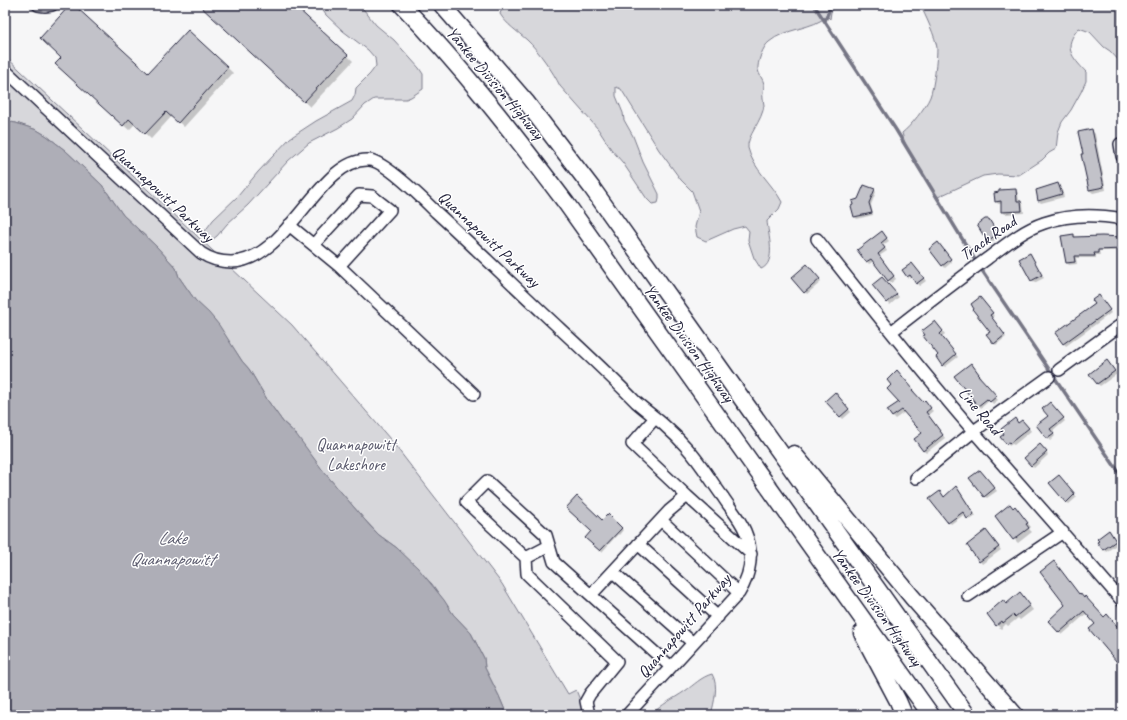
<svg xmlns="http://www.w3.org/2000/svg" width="1127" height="720" viewBox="0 0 1127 720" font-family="Caveat,sans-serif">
<rect width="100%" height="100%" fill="#f6f6f7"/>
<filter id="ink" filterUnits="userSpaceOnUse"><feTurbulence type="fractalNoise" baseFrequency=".025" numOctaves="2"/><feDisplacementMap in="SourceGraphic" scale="8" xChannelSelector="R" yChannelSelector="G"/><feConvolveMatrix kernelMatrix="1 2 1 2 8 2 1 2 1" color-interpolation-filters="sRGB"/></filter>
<g filter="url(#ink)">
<path fill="#d7d7db" stroke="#7c7c8b" d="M319,5H360L376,25L394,40L419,68L423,74V89L411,97L406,99H374L365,105L352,119L338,128L309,143L288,161L248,205L227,224L217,236L213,239H206L202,235L213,220L238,196L258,172L290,138L316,121L352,101L355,95L356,88L370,74L376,66L375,58L368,50L343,31L326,15Z
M508,5H836L831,12L830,19L827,16C814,29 785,28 769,42C763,46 757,63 758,70C759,75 763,79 764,84C764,89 762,94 763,99C763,101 764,103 764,105C763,120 746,137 748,148C753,169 772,183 782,202L779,209L767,221C768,234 777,263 761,269L754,258L748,240L749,231L745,226L733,229L706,241L697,237L695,227L699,211L692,191L681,180L659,150L621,89L616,87V96L623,113L624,120L633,136L643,162L659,194V199L658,203L652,204L647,199L623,163L611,149L598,129L560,86C554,73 538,50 527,40C517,31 507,25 500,14L501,11Z
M920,5H1122V64L1110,51L1104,47L1090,32L1079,28C1062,47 1072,57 1086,72V81L1081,92L1071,110L1062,122L1058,132L1056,149L1049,153L1042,160L1019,175L998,174L983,176L938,197C933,191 930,185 925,179C916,165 906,150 902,133C910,127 926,107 930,97C934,87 937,59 937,48C936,38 925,14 920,5Z
M5,56L292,325L390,439L502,584L568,694L576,690L586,715H507L499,696L485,668L484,658L471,633L453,614L432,584L397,548L379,535L363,518L324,472L290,428L283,422L268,401L249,369L242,361L214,319L195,300L179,277L176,268L157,247L123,215L102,185L66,151L47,136L37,130L16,123L5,121Z
M712,674C719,686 714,702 711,715H651C663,703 672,700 685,691C694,685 701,677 712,674Z"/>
<path fill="#aeaeb7" stroke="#767685" d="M5,121L16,123L37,130L47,136L66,151L102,185L123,215L157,247L176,268L179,277L195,300L209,313L219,325L242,361L249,369L268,401L283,422L296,434L324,472L370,526L379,535L397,548L418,568L444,600L453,614L471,633L484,658L485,668L499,696L507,715H5Z"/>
<path fill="#0003" d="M72,5L149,75L188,31L233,73L184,127L172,116L151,139L135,124L129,130L62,70V58Z
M200,5H293L353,61L310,107Z
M1092,130L1095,134L1106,190L1093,193L1089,190L1082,155L1084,154Z
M1058,184L1061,187L1064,197L1041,203L1039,201Z
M874,190L876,192L871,205L873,215L857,219L855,217L852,207L854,206L859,200Z
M1016,190L1018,193L1019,202H1021L1023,204L1024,213L1005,214L1002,211V204H998L996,201Z
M991,223L1000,237L990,243L978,225Z
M884,235L889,241L883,245L887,251L879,256L896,279L891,283L874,261L869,264L858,250Z
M1073,235L1076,237L1122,238V251H1099L1100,255H1096V258H1076L1077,264L1069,265L1067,263Z
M940,246L952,262L945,268L943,265Z
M1030,254L1044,278L1034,283L1032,280Z
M912,264L926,281L919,286L912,277L910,278L908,276Z
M807,265L821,282L807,294L793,278Z
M885,280L899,297L890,305L888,302Z
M1101,299L1111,313L1066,346L1056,334Z
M982,300L994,316L991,318L1006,337L996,345L994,343Z
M938,325L945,334L941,337L958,357L945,367L943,365L940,355Z
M1110,364L1117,374L1100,386L1097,383Z
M973,367L981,377L979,378L998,400L993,404L990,400L981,408L979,405Z
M900,374L915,392L913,393L923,403L924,402L933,411L928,415L945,438L926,453L923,450L924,434L905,412L895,419L888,411L900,402Z
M835,394L851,412L843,419L826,401Z
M1052,406L1065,421L1052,432L1055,436L1050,441L1038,425L1049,416Z
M1025,423L1031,431L1014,445L1012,444L1009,446L1007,443L1019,424Z
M1040,445L1048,455L1034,468L1025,458Z
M983,473L997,491L987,498L984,496Z
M1061,479L1077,497L1069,504L1066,502Z
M958,489L976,516L970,520L965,514L951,524L931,500L944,498Z
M1013,509L1018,512L1031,527L1029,529L1032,532L1018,543L1014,539Z
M608,516L623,530L619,535L618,534L602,552L587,538Z
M1111,533L1118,544L1106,552L1104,549Z
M989,534L1001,550L982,564L980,561Z
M1079,595L1101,616L1121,632L1122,631V671L1119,667L1121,665L1096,624L1087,613L1062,635L1049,621Z
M1024,598L1033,610L1020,620L1018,618L1008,626L1006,624L1001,629L997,625L1006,605Z"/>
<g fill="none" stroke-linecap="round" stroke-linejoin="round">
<path stroke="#767685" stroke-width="3.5" d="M814,5L896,130L975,260L1122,477
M825,21L831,5"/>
</g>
<path fill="#c2c2c9" stroke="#22223b" d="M70,5H74L148,73L188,30L228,67L178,123L166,112L145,134L129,119L123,126L55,64L61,58L40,38Z
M199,5H294L348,55L304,102Z
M1092,129L1104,187L1089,190L1081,154H1083L1078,132Z
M1058,183L1062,194L1038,201L1036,190Z
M864,185L875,189L869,203L872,213L854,217L851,206L853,205L852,201L858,199Z
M1016,189L1017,201H1021L1022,211L1001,212V201L995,202L994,193L999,192V190Z
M985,219H989L998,234L987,241L977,225Z
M882,231L887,238L881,243L885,248L878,254L894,276L888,281L871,259L866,262L857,250Z
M1074,234V237L1102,236L1122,237V249L1098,250V253H1094L1095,256H1074L1075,262L1066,263L1061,236Z
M938,242L951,259L942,266L929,249Z
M1030,253L1042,275L1031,281L1019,259Z
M912,263L924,278L916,284L910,275L907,277L902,270Z
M807,264L820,279L804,293L791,278Z
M882,277L897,294L887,303L872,285Z
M1099,295L1110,310L1063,344L1055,333L1095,304L1092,300Z
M980,297L993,313L990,315L1005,335L994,344L986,334L990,332L973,310L974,309L971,304Z
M935,321L943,331L940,334L956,354L942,366L936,357L938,355L923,336L925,335L922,331Z
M1107,360L1115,371L1097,384L1089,374Z
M971,363L979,374L978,375L997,396L990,402L987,399L978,406L954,376Z
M897,370L913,389L912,390L923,402L925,400L931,408L926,412L943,435L923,451L914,439L922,433L902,410L892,417L887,410L899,402L887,389L891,385L887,380Z
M835,392L849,409L840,417L825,401Z
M1050,402L1064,418L1050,429L1054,434L1047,439L1036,425L1048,416L1042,409Z
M1015,418L1018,423L1022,420L1029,428L1010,443L1009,442L1006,444L1000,437L1004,434L1001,429Z
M1040,444L1047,452L1031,466L1024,458Z
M980,470L995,488L984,497L969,478Z
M1059,475L1075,494L1066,503L1049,483Z
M956,486L974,514L967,519L963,512L948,523L929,499L940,491L944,497Z
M577,496L602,520L608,514L622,528L600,551L585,538L591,531L566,508Z
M1010,504L1013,508L1015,506L1028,523L1026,524L1029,528L1013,540L995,516Z
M986,530L999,547L979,562L967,545Z
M1109,530L1116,541L1103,550L1097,542L1099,541L1097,539Z
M1054,561L1079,594L1080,593L1084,598L1085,596L1104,617L1107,614L1122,632V668L1089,629L1095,624L1084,611L1059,633L1048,621L1065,605L1040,572Z
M1020,592L1030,605L1015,617L1013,615L1003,623L1002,621L996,626L987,614L1003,600L1006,604Z"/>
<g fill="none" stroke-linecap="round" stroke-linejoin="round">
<g stroke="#22223b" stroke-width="14">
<path id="minor" d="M38,5L45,6L52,5
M5,70L201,253C210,259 220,262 231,262C288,262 319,157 369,160C385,161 424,200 436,212C472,245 507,279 542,312C574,342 606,371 636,402C645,410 655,417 664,425C672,432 680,440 687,448C701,463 711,481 723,497C730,508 740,519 745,531C754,552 751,574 739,593L627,715
M1120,144L1122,156
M289,225L339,266
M817,239C868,304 920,369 974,432C1023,488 1073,544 1122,601
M314,244L359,195L372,196L390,210L339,266L474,394
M891,332C923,307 955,282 988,258C1005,245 1023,230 1044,223C1070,214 1095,214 1122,219
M1059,370L1122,324
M655,418L632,444L687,496
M916,478L974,431L1049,377
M661,520L739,593
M638,544L718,617
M526,558L549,546
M613,572L693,643
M591,595L669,511L687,496L751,554
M968,596L1063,532
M589,715L586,701L590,694L617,661L527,574L526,558L466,502L487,481L546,535L554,562L671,667"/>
</g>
<g stroke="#22223b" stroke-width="19">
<path id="highway" d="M402,5C462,67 514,134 566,203L931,715
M442,5L527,103L592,188L967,715
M794,454L912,597L1015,715
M862,633L898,701L904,715"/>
</g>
<use href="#minor" stroke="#fff" stroke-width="11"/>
<use href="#highway" stroke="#fff" stroke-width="16"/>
</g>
</g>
<g text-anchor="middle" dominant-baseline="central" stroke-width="3" stroke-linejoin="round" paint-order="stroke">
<g font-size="17" fill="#22223b" stroke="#fff">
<text transform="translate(495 83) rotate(50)">Yankee Division Highway</text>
<text transform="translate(163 194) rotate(43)">Quannapowitt Parkway</text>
<text transform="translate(988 238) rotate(-35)">Track Road</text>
<text transform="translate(489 239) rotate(43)">Quannapowitt Parkway</text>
<text transform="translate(689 343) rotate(54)">Yankee Division Highway</text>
<text transform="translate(980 411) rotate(50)">Line Road</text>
<text transform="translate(877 607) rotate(54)">Yankee Division Highway</text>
<text transform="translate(684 626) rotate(-49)">Quannapowitt Parkway</text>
</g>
<g font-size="17" fill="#58586b" stroke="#fff">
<text x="356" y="444">Quannapowitt<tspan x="356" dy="20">Lakeshore</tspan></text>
</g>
<g font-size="18" font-style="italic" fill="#5a5a6d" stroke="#fff">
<text x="172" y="538">Lake<tspan x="172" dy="21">Quannapowitt</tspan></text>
</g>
</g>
<rect width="1127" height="720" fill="none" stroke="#fff" stroke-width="20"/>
<rect x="10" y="10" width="1107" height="700" fill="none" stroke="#22223b" stroke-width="1.5" filter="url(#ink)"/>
</svg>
